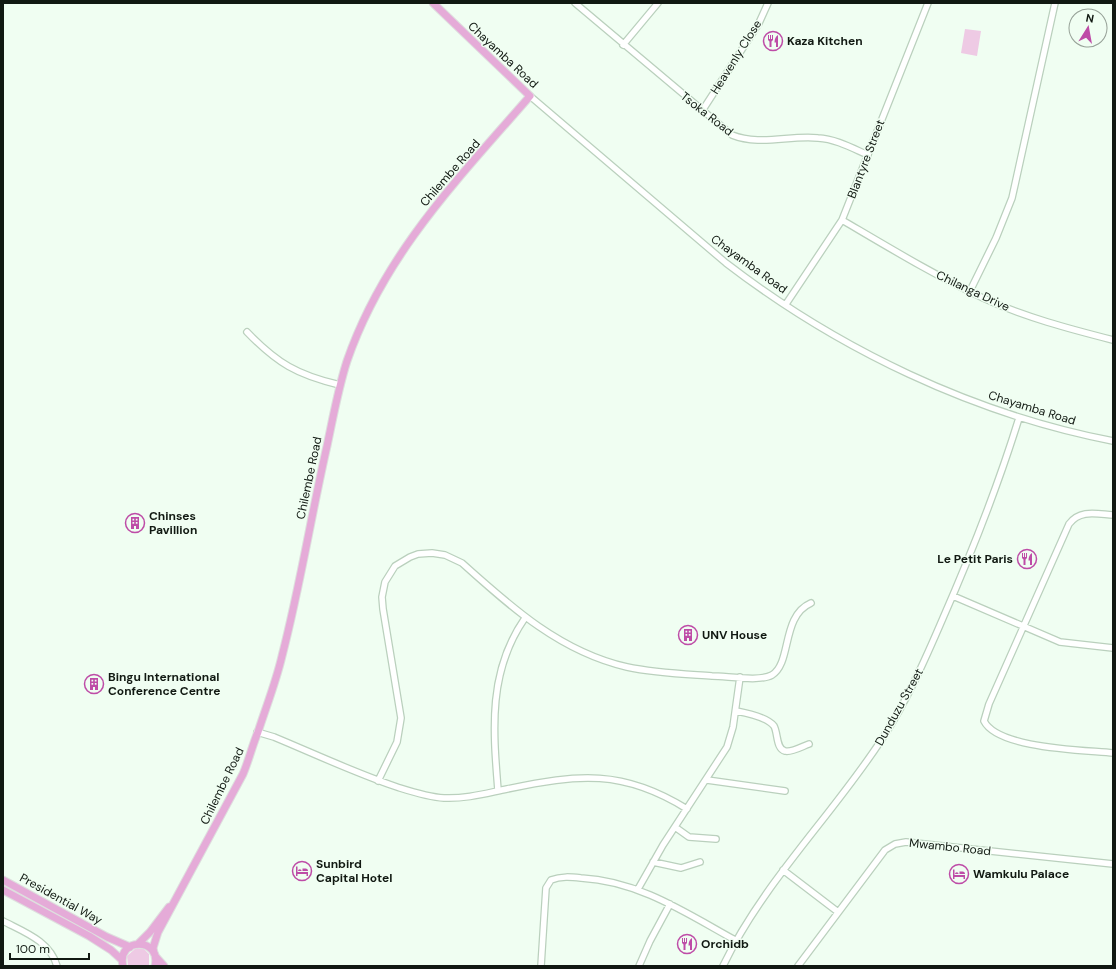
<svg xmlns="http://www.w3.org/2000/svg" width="1116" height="969" viewBox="0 0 1116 969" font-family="'DM Sans',sans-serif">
<rect width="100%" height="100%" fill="#f0fef2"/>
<path fill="#eecae4" d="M965,29L981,31L977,56L961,53Z
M136,948L144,949L149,954V966H128L127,956Z"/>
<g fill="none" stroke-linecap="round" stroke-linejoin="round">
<g stroke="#bad0bd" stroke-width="8">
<path id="minor" d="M575,3L732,135C759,146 790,135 818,138C836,139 852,148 868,155
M623,45L658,3
M530,96L726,263C838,349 973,414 1113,441
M702,111L759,23L768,3
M842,220C888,247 934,275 983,298C1024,317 1070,329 1113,340
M970,291L996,238L1012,198L1055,3
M786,304L842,220L928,3
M247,332C277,363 297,375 340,385
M1113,515C1097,514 1080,509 1069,524L989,704L984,721C998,749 1085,750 1113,753
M953,596L1060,642L1113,648
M736,711C747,713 767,717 774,726C778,733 776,749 785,751C791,753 803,746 809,744
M257,732L274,737C315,754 355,773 397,787C413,792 428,797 444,798C466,799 487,793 507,789C578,774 623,769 687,809
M707,780L785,791
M378,781L397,742L401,718L383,609L382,597L385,582L395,566L410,557L418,554L432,553L445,555L462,563C512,608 561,652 627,667C655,673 684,674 712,676C727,676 760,682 772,675C792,663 781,616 811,603
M498,790C493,729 488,671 525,618
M675,827L689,837L716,839
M653,862L681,868L700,862
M783,870L838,912
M638,889L663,845L727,747L733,727L740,677
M3,921C24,932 50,941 57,966
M541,966L546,888L551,880C561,876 571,877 581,878C639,881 686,913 735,940
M639,966L650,941L670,904
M723,966C763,883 830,818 880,742C906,703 925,660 943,618C972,552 998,486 1019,418
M798,966L885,850L895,844L906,842L1113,864"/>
</g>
<g stroke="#dedfde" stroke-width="9">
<path id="major" d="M3,880L107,937L130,947
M3,890L89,936L111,950L122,960
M138,944L150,932L169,907
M154,953L153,948L158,932L243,774C249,760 252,746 258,732C266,707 276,682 282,656C300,587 311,516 327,446C333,418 338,389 347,361C384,254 458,179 530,96L433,3
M156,957L164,966
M123,966C116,937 162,937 155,966"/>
</g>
<use href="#minor" stroke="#fff" stroke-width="5.5"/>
<use href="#major" stroke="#e5abd8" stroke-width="7"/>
</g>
<defs>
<g id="restaurant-ring" transform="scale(1)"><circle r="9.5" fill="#f0fef2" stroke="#be4ca7" stroke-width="1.5"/><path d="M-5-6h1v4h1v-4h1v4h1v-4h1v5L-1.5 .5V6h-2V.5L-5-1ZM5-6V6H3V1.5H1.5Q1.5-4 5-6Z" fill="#be4ca7"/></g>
<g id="building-ring" transform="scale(1)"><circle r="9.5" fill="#f0fef2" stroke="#be4ca7" stroke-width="1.5"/><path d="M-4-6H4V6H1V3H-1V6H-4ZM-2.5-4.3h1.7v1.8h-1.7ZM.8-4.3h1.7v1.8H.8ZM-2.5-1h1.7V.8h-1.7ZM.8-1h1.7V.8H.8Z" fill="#be4ca7"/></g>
<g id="hotel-ring" transform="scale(1)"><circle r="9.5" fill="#f0fef2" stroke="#be4ca7" stroke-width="1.5"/><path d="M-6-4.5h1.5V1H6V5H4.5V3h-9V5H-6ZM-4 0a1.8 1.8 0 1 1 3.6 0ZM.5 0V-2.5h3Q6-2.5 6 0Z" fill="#be4ca7"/></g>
</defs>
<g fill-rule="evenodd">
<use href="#restaurant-ring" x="773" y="41"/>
<use href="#building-ring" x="135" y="523"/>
<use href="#restaurant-ring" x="1027" y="559"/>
<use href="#building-ring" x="688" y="635"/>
<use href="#building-ring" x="94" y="684"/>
<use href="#hotel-ring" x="302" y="871"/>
<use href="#hotel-ring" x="959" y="874"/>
<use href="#restaurant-ring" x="687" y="944"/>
</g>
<g text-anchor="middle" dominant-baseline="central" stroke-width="3" stroke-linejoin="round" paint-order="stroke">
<g font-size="12" font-weight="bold" fill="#111912" stroke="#f0fef2" text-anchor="start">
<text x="787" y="41">Kaza Kitchen</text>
<text x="149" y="516">Chinses<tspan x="149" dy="14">Pavillion</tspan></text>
<text x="1013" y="559" text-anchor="end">Le Petit Paris</text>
<text x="702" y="635">UNV House</text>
<text x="108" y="677">Bingu International<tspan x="108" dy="14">Conference Centre</tspan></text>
<text x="316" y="864">Sunbird<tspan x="316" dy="14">Capital Hotel</tspan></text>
<text x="973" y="874">Wamkulu Palace</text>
<text x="701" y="944">Orchidb</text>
</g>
<g font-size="12" fill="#111912" stroke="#f0fef2">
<text transform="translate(503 55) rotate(43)">Chayamba Road</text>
<text transform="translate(736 57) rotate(-58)">Heavenly Close</text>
<text transform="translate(707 114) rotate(38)">Tsoka Road</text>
<text transform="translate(866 159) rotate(-69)">Blantyre Street</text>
<text transform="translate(450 173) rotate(-49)">Chilembe Road</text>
<text transform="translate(749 264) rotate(36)">Chayamba Road</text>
<text transform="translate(973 291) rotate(25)">Chilanga Drive</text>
<text transform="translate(1032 408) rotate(17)">Chayamba Road</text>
<text transform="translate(309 478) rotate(-78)">Chilembe Road</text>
<text transform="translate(899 707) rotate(-61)">Dunduzu Street</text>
<text transform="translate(222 786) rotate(-64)">Chilembe Road</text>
<text transform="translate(950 847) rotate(6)">Mwambo Road</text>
<text transform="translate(61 899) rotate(29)">Presidential Way</text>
</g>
</g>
<rect width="1116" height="969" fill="none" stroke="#111912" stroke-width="8"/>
<g transform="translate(1088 28) rotate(11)"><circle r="19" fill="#f0fef2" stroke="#97a298"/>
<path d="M0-3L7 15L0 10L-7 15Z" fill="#be4ca7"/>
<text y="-6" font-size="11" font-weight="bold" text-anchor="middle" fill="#111912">N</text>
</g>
<path d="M10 953v6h79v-6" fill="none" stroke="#111912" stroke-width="2"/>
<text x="16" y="953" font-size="12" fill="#111912" stroke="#f0fef2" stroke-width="3" paint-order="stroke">100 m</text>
</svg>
